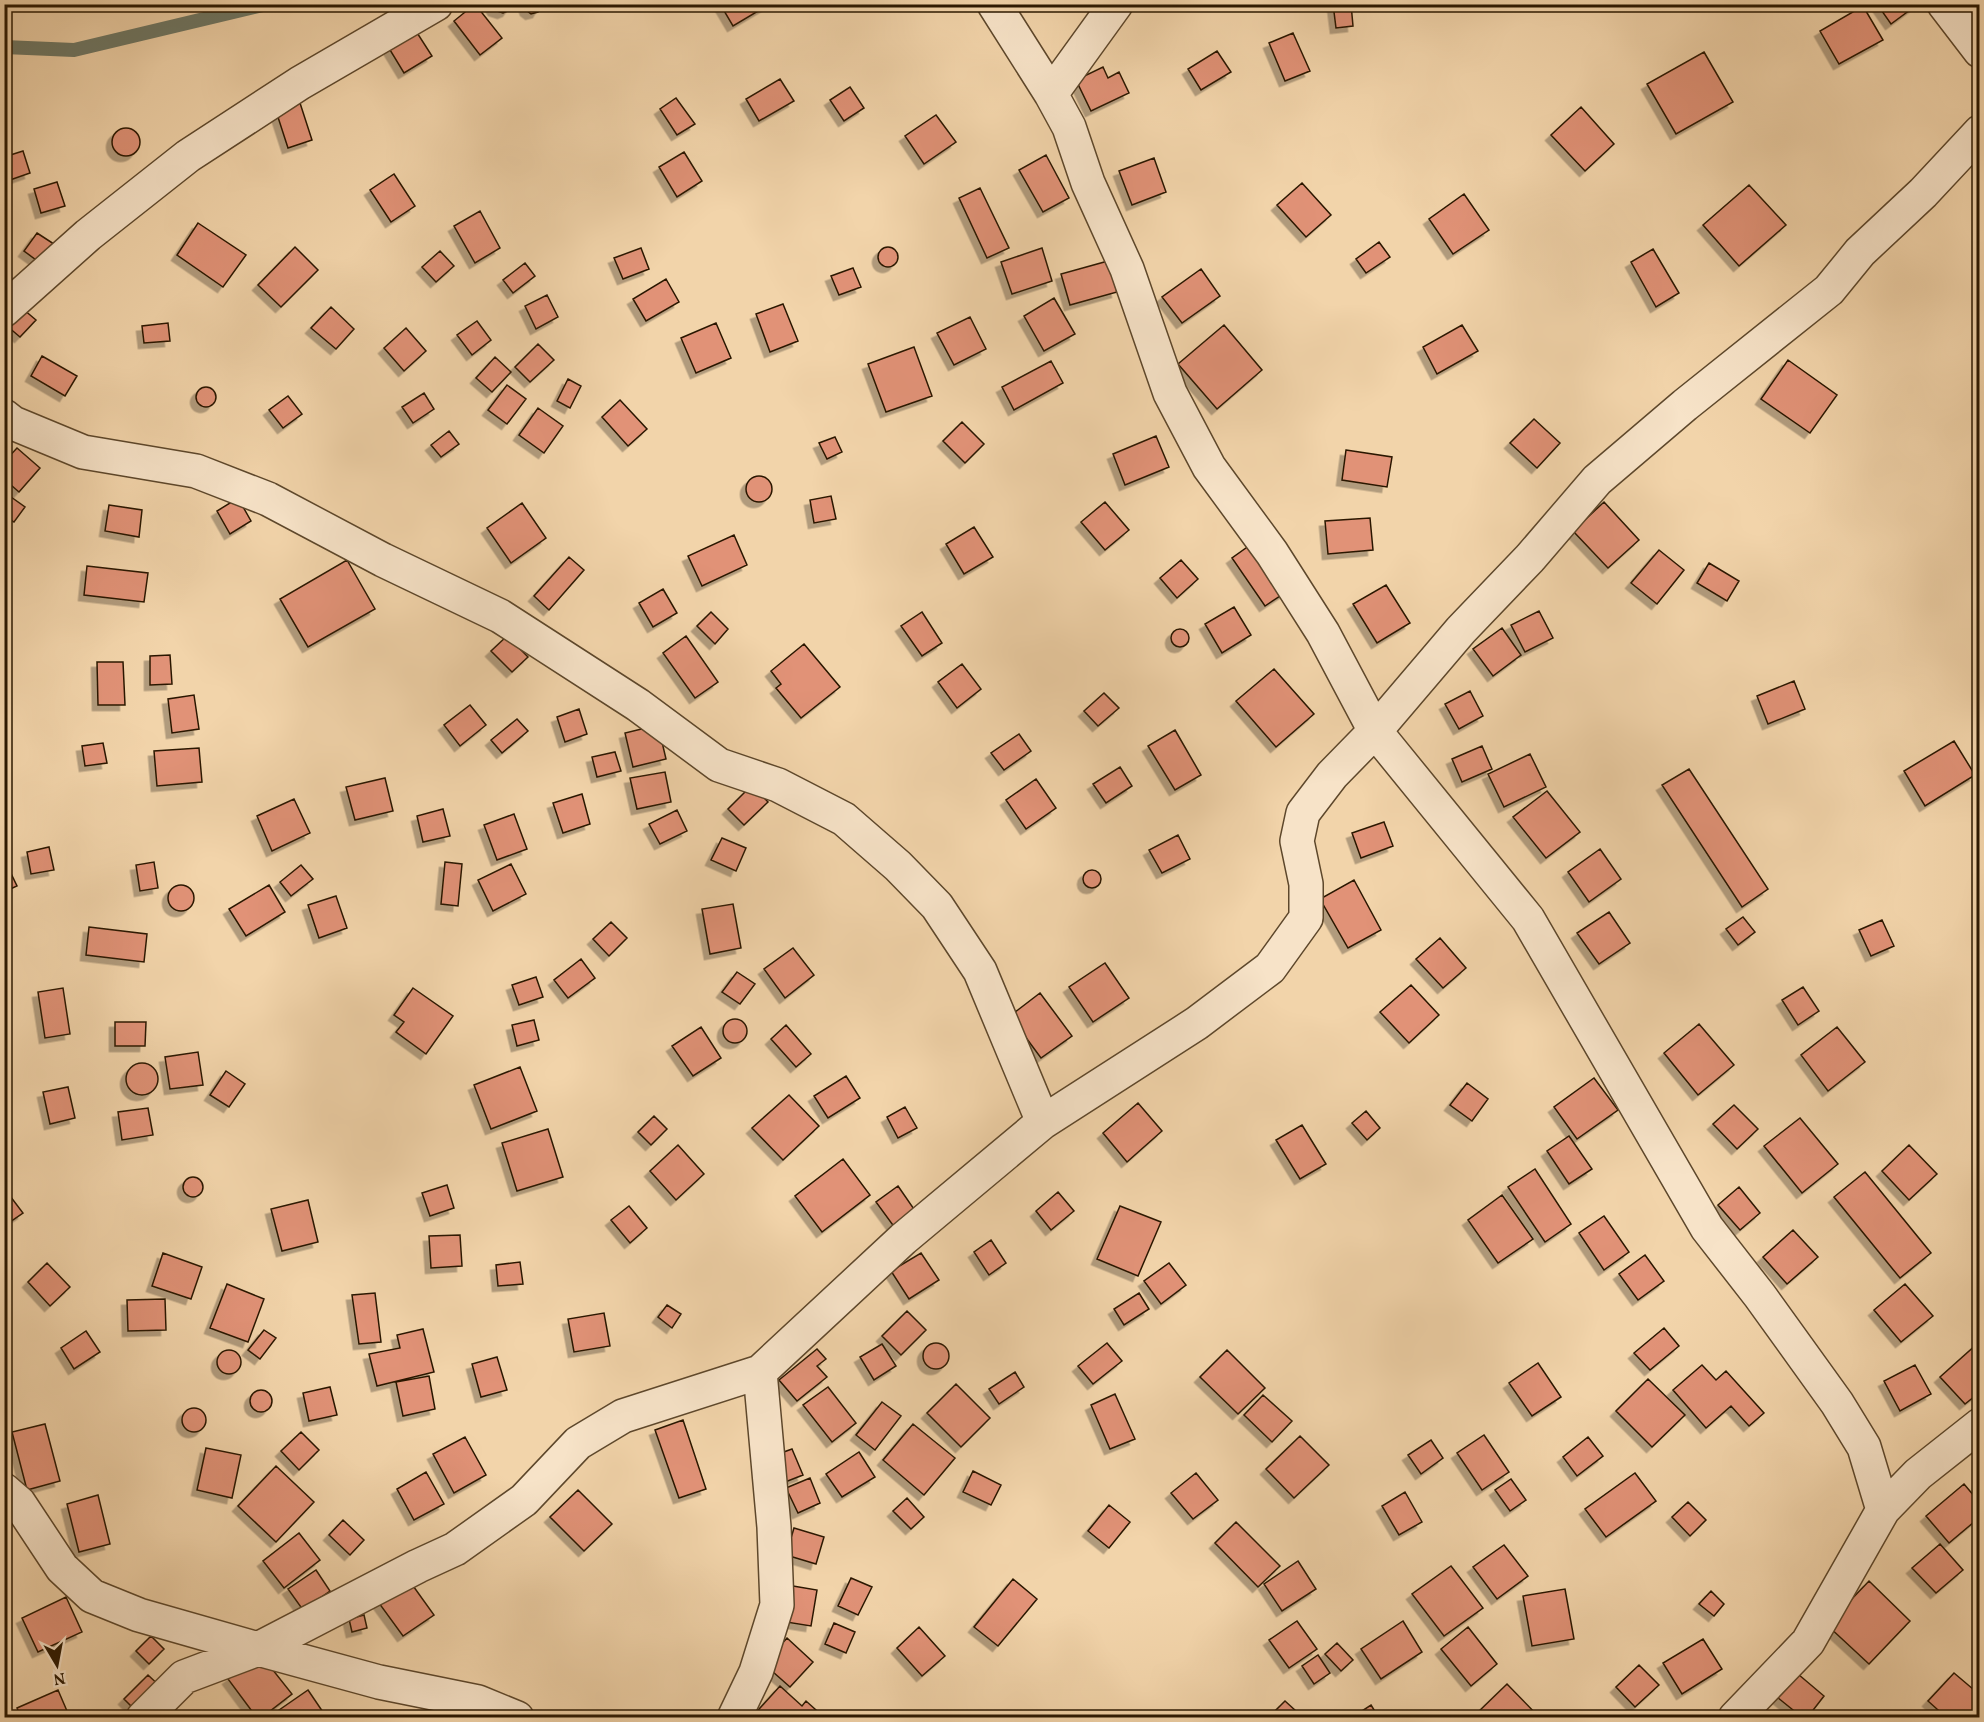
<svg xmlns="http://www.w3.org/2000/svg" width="1984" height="1722" viewBox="0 0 1984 1722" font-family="Vollkorn,serif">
<defs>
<filter id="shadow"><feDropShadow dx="-5.5" dy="5.5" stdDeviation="0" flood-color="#0004"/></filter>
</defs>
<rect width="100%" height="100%" fill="#f2d4aa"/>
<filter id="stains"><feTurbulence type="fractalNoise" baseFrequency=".00333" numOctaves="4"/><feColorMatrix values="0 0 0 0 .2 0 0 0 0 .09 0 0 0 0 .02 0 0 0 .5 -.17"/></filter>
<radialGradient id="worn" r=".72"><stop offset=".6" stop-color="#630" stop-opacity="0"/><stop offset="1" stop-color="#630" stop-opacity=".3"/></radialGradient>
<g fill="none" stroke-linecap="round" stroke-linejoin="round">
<path stroke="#6e7866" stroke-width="14" d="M4,47L74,50L267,4"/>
</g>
<path fill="#e19277" stroke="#2b1801" stroke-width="1.5" filter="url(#shadow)" d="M475,4L502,38L480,55L454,21Z
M490,4H513L508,11L503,13L494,10Z
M524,4H542L541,7L538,12L531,14L526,10Z
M720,4H770L733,26Z
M1333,4H1351L1353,26L1336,28Z
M1877,4H1918L1891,24Z
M1863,6L1883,40L1839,64L1820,31Z
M414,28L432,56L404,73L387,45Z
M1293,33L1310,71L1285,81L1269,43Z
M1217,51L1231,72L1201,90L1188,69Z
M1704,52L1733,102L1676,134L1647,84Z
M1103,67L1108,78L1119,72L1129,93L1091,111L1076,80Z
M780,79L794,101L759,121L746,99Z
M850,87L864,108L844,121L830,100Z
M676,98L695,124L677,135L660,109Z
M300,103L312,140L288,148L276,111Z
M1581,107L1614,144L1585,171L1551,135Z
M936,115L956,142L924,164L905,136Z
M112 142a14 14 0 1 1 28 0a14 14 0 1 1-28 0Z
M23,151L30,173L10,180L4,157Z
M684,152L702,181L677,197L659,167Z
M1046,155L1069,198L1043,212L1019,170Z
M1154,158L1166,192L1132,205L1119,171Z
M394,174L415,206L391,222L370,190Z
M57,182L65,206L41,213L34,189Z
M1302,183L1331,215L1306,237L1277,205Z
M1749,185L1786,225L1739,266L1703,225Z
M980,188L1009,248L987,258L959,198Z
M1464,194L1489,230L1453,254L1429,219Z
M480,211L500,248L475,263L454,226Z
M198,223L246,255L223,287L177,255Z
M37,233L57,246L43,265L24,251Z
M1379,242L1390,257L1366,273L1356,259Z
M295,247L318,270L281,307L258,285Z
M878 257a10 10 0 1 1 20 0a10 10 0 1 1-20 0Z
M641,248L649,269L623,279L614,258Z
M1042,248L1052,281L1012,294L1001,262Z
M1653,249L1679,293L1656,307L1631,262Z
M440,251L454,266L436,282L422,267Z
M1108,261L1117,292L1070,305L1061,274Z
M525,263L535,276L513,293L503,280Z
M853,268L861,287L839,295L831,276Z
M1201,269L1220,296L1182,323L1162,297Z
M666,279L679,302L646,321L633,299Z
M547,295L558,317L536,329L525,306Z
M1054,298L1075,334L1044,351L1024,316Z
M783,304L798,341L770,352L756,314Z
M331,307L354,329L336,349L311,328Z
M23,309L36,320L20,337L7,326Z
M970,317L986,349L954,365L937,333Z
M477,321L491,340L472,355L457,335Z
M168,323L170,341L144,343L142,326Z
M716,323L731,358L696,373L681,338Z
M1224,325L1262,370L1217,409L1178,364Z
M1462,325L1478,351L1437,374L1423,347Z
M406,328L426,351L404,371L384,348Z
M538,344L554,360L530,382L515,367Z
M914,347L932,396L886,412L868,364Z
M42,356L77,376L65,396L31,376Z
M495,357L511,372L492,392L476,378Z
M1788,360L1837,395L1810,433L1761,399Z
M1051,361L1063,383L1014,410L1002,387Z
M568,379L581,386L570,408L557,401Z
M507,385L526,399L507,424L488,410Z
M196 397a10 10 0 1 1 20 0a10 10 0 1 1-20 0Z
M424,393L434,409L413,423L402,407Z
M288,396L302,414L283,428L269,410Z
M620,400L647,429L628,446L602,417Z
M538,408L563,426L544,453L519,435Z
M1534,419L1560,443L1537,468L1510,443Z
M962,422L984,444L965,463L943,441Z
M449,431L459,444L441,457L431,445Z
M1156,436L1169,467L1125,485L1113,454Z
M835,437L842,452L827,459L819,443Z
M17,448L40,468L19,492L4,479V462Z
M1346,450L1392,457L1387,487L1342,480Z
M746 489a13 13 0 1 1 26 0a13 13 0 1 1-26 0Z
M4,492L25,507L14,522L4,515Z
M831,496L836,519L814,523L810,500Z
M238,498L251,521L230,534L217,511Z
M1105,502L1129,530L1105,550L1081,522Z
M1604,502L1639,540L1608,568L1573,531Z
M522,503L546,538L511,563L487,528Z
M109,505L142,510L139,537L105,531Z
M1370,518L1373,550L1328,554L1325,521Z
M974,527L993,557L964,574L946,544Z
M734,535L747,565L702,586L688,556Z
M1253,543L1286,592L1265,606L1232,558Z
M1659,550L1684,570L1657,604L1631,583Z
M569,557L584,570L549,610L534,596Z
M347,560L375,609L308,647L280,599Z
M1181,560L1198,579L1177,598L1160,578Z
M1709,563L1739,581L1727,601L1697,583Z
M87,566L148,573L144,602L84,595Z
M1386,585L1410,623L1377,643L1353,604Z
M663,589L677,613L653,627L639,603Z
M1234,607L1251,635L1222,653L1205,624Z
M1539,611L1553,638L1525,652L1511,625Z
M711,612L728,629L715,644L697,626Z
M922,612L942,643L922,656L901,626Z
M1502,628L1521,655L1493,676L1473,649Z
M1171 638a9 9 0 1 1 18 0a9 9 0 1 1-18 0Z
M507,636L528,657L512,672L491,651Z
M686,636L718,682L695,698L663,653Z
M804,644L840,687L801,718L776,688L781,684L771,671Z
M170,655L172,684L150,685V656Z
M97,662H123L125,705H98Z
M962,664L981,689L957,708L938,682Z
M1274,669L1314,714L1276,747L1236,701Z
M1794,681L1805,709L1768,724L1757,696Z
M1470,691L1483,716L1459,729L1445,704Z
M1104,693L1119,708L1098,726L1084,711Z
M194,695L199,729L172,733L168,699Z
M470,705L486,725L460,746L444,725Z
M579,709L587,734L565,742L557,717Z
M517,719L528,731L502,753L491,740Z
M658,725L666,759L633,767L625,733Z
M1175,730L1201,775L1175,790L1148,746Z
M1019,734L1031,751L1004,770L991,753Z
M1954,741L1975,775L1925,806L1904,771Z
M103,743L107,763L85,766L82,746Z
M1482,746L1492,769L1462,782L1452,759Z
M199,748L202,782L157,786L154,751Z
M615,752L621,771L597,777L592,757Z
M1530,754L1546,787L1504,807L1488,774Z
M1120,767L1132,786L1106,803L1093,784Z
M1689,769L1768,889L1742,907L1662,785Z
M665,772L671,802L637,809L630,778Z
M385,778L393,811L355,820L346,787Z
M1036,779L1056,808L1026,829L1006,800Z
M752,785L768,802L744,825L728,809Z
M1547,791L1580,832L1546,858L1513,817Z
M582,794L590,824L563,833L553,803Z
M294,799L310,833L272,851L257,816Z
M443,809L450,836L423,842L417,816Z
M677,810L687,831L660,844L649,824Z
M514,814L527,849L497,860L484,825Z
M1384,822L1393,846L1361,858L1352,833Z
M1178,835L1190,859L1162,873L1149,850Z
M722,838L746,848L736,871L711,860Z
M49,847L54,870L31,874L27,852Z
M1600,849L1621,879L1589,902L1568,872Z
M4,859L17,886L4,892Z
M154,862L158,888L140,891L136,865Z
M445,862L462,864L458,906L441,904Z
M511,864L526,894L493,911L478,880Z
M301,865L313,879L291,896L280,882Z
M1083 879a9 9 0 1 1 18 0a9 9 0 1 1-18 0Z
M1354,880L1381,930L1348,948L1320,899Z
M269,885L285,912L246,936L229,909Z
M168 898a13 13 0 1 1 26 0a13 13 0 1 1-26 0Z
M336,896L347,928L319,938L308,905Z
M733,904L741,948L710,954L702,909Z
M1609,912L1630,943L1599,964L1577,933Z
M1743,917L1755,932L1738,945L1726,929Z
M1882,920L1894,946L1871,956L1859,930Z
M611,922L627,938L609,956L593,939Z
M89,927L147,934L144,962L86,955Z
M1440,938L1466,968L1443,988L1416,959Z
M793,948L814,975L785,998L764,969Z
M581,959L595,978L568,998L554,980Z
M1105,963L1129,998L1093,1022L1069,987Z
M737,972L755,984L740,1004L722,992Z
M536,977L543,997L519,1005L512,985Z
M1411,985L1439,1015L1409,1043L1380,1012Z
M1803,987L1819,1011L1798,1025L1782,1000Z
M63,988L70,1034L45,1038L38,992Z
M413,988L453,1016L426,1054L396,1032L404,1022L394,1015Z
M1040,993L1072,1036L1041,1058L1010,1016Z
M723 1031a12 12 0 1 1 24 0a12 12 0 1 1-24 0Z
M534,1020L539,1040L517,1046L512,1025Z
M115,1022H146L145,1046H115Z
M1699,1024L1734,1065L1698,1095L1664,1053Z
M786,1025L811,1054L796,1067L771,1039Z
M701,1027L721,1058L693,1076L672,1046Z
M1837,1027L1865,1062L1828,1091L1801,1055Z
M198,1052L203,1085L170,1089L165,1057Z
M126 1079a16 16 0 1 1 32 0a16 16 0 1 1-32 0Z
M520,1067L537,1111L491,1129L474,1085Z
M226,1071L245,1084L229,1107L210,1095Z
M846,1076L860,1098L828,1118L814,1096Z
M1594,1078L1618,1110L1577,1139L1554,1107Z
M1467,1083L1488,1099L1472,1121L1450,1105Z
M68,1087L75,1118L50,1124L43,1092Z
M789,1095L819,1126L783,1160L752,1128Z
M1138,1103L1162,1131L1127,1162L1103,1133Z
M1734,1105L1758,1129L1737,1149L1713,1124Z
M905,1107L917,1128L898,1138L887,1117Z
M148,1108L153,1135L122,1140L118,1112Z
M1366,1111L1380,1128L1367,1140L1352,1123Z
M654,1116L667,1129L651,1145L638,1132Z
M1800,1118L1838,1164L1802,1193L1764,1146Z
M1302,1125L1326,1164L1300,1179L1276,1140Z
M548,1129L563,1177L517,1191L502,1143Z
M1569,1136L1592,1169L1569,1184L1547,1151Z
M678,1145L704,1174L676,1200L650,1171Z
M1909,1145L1937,1174L1909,1200L1882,1171Z
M843,1159L870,1195L822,1232L795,1196Z
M1535,1169L1571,1224L1545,1242L1508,1187Z
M1865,1172L1931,1253L1900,1278L1834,1197Z
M183 1187a10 10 0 1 1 20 0a10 10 0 1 1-20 0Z
M447,1185L454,1208L430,1216L422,1193Z
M898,1186L916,1212L895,1228L876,1202Z
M1739,1187L1760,1213L1740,1230L1718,1205Z
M4,1188L23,1213L4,1226Z
M1058,1192L1074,1211L1051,1230L1036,1211Z
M1502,1195L1533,1239L1498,1263L1468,1220Z
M308,1200L318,1242L282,1251L271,1209Z
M629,1206L647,1228L630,1243L611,1220Z
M1120,1206L1161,1222L1138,1276L1097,1259Z
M1604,1216L1629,1252L1604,1270L1579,1233Z
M1793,1230L1818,1257L1787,1284L1763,1257Z
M460,1235L462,1266L431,1268L429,1236Z
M991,1240L1006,1263L989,1275L974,1252Z
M163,1253L202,1267L191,1299L152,1286Z
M921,1253L939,1280L909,1299L891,1271Z
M1645,1255L1664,1281L1638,1300L1619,1274Z
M520,1262L523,1284L498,1286L496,1265Z
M47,1263L70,1287L50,1306L28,1282Z
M1169,1263L1186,1285L1161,1304L1144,1281Z
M227,1284L264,1299L248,1342L210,1328Z
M1905,1284L1933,1316L1901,1342L1874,1310Z
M375,1293L381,1342L359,1344L352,1295Z
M1139,1293L1149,1309L1124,1325L1114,1309Z
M165,1299L166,1330L128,1331L127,1300Z
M667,1305L681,1314L672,1328L658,1317Z
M907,1311L926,1330L901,1355L882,1336Z
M604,1313L610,1346L574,1352L568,1319Z
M1664,1328L1679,1346L1650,1370L1634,1353Z
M423,1329L434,1372L377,1386L369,1354L400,1348L397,1335Z
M264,1330L276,1338L260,1359L248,1350Z
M86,1331L100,1352L74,1369L61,1348Z
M923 1356a13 13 0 1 1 26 0a13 13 0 1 1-26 0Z
M1107,1343L1122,1361L1093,1384L1078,1366Z
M882,1344L896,1366L874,1380L860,1357Z
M1977,1344L1980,1346V1392L1965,1404L1940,1377Z
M817,1349L826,1359L817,1366L827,1377L797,1401L779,1380Z
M1227,1350L1265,1388L1238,1414L1200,1377Z
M217 1362a12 12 0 1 1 24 0a12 12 0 1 1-24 0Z
M497,1357L507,1390L481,1397L472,1364Z
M1538,1363L1561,1397L1532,1416L1509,1383Z
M1702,1365L1716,1380L1726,1371L1764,1413L1749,1426L1731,1406L1706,1428L1673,1390Z
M1915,1365L1931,1394L1900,1411L1884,1381Z
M1015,1372L1024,1387L999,1404L989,1389Z
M429,1376L435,1409L403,1416L396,1382Z
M1648,1379L1685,1415L1652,1447L1616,1411Z
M956,1384L990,1418L961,1447L927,1413Z
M330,1387L337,1415L309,1421L303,1393Z
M828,1387L856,1423L832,1442L803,1405Z
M250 1401a11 11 0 1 1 22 0a11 11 0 1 1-22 0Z
M1115,1394L1135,1439L1110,1449L1091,1405Z
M1263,1395L1292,1421L1272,1442L1244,1415Z
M882,1402L901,1416L875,1450L856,1435Z
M182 1420a12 12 0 1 1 24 0a12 12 0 1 1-24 0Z
M683,1420L706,1489L679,1498L655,1430Z
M45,1424L60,1481L27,1490L12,1432Z
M913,1424L955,1458L924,1495L883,1460Z
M301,1432L319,1450L299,1470L281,1451Z
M1484,1435L1509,1472L1482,1490L1457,1453Z
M1300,1436L1329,1465L1294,1498L1266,1469Z
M465,1437L486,1475L454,1493L433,1454Z
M1588,1437L1603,1456L1577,1476L1563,1457Z
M1431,1440L1443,1458L1421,1474L1408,1455Z
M206,1448L241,1455L232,1498L197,1490Z
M792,1449L803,1475L780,1484L770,1457Z
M859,1452L875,1477L842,1497L826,1474Z
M276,1466L314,1502L276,1542L238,1506Z
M973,1471L1001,1485L991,1505L963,1492Z
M426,1472L444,1504L414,1520L397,1489Z
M1196,1473L1218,1500L1193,1519L1171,1493Z
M1635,1473L1656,1501L1606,1537L1585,1509Z
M810,1478L820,1503L798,1513L786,1488Z
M1511,1479L1526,1500L1510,1511L1495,1490Z
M1964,1484L1980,1503V1517L1949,1543L1926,1516Z
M578,1490L612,1524L584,1551L550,1517Z
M1405,1492L1422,1522L1399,1535L1382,1506Z
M98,1495L110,1544L79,1552L67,1504Z
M907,1498L924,1517L911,1529L893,1511Z
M1688,1502L1706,1520L1690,1536L1672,1517Z
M1109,1505L1130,1522L1109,1548L1088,1531Z
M343,1520L364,1540L350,1555L329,1535Z
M1236,1522L1280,1566L1258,1587L1215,1543Z
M794,1528L824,1537L816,1564L786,1555Z
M299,1533L320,1560L284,1588L263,1561Z
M1940,1544L1963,1570L1936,1593L1912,1568Z
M1504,1545L1528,1576L1497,1599L1473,1567Z
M1298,1561L1316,1589L1282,1611L1264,1584Z
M1451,1566L1483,1608L1444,1636L1412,1594Z
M316,1570L330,1591L303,1610L288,1589Z
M406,1576L434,1615L403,1636L376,1599Z
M851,1578L872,1587L858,1615L838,1606Z
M1013,1579L1037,1599L998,1646L974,1627Z
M1869,1581L1910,1621L1869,1664L1827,1625Z
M793,1586L817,1590L811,1626L786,1622Z
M1565,1589L1574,1639L1532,1646L1523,1596Z
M1711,1591L1724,1604L1714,1616L1699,1604Z
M66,1597L82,1632L38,1652L22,1618Z
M364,1615L367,1628L352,1632L349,1619Z
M1297,1621L1317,1649L1289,1668L1269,1640Z
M1403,1621L1422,1652L1381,1679L1361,1649Z
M834,1623L855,1632L846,1653L825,1644Z
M919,1627L945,1656L922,1676L897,1648Z
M1468,1627L1497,1664L1471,1686L1441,1649Z
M151,1636L164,1649L149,1664L136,1651Z
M787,1638L813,1662L790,1687L764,1664Z
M1703,1639L1722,1669L1682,1694L1663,1663Z
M1337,1643L1353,1660L1341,1671L1325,1654Z
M261,1655L292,1694L261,1718H257L228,1679Z
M1318,1655L1330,1673L1314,1684L1302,1666Z
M1639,1665L1659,1685L1635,1707L1616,1687Z
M1792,1669L1824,1696L1807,1718H1803L1772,1693Z
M1954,1673L1980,1695V1702L1966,1718H1947L1928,1701Z
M148,1675L164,1690L139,1714L124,1699Z
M1507,1684L1540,1718H1477L1475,1715Z
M780,1686L802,1706L806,1701L825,1718H751Z
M58,1690L70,1718H21L17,1708Z
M308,1690L327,1718L269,1717Z
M1285,1701L1296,1711L1289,1718H1278L1273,1713Z
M1371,1705L1379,1718H1351Z"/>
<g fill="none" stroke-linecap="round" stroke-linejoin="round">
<g stroke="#5d472b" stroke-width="36">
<path id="minor" d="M994,4L1051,94L1069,127L1088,183L1127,269L1170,393L1209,467L1272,553L1323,633L1375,731L1528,919L1707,1228L1760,1296L1837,1403L1864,1447L1883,1510L1808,1642L1735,1718
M1944,4L1980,51
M1051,94L1116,4
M4,310L88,235L188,156L300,83L436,4
M4,416L13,423L83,452L196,471L268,499L383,560L500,616L638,705L719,765L778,785L844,819L898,866L937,906L980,971L1043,1122
M4,1490L19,1503L62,1568L92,1596L139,1615L258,1649L379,1682L478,1702L517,1718
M1883,1510L1918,1474L1980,1425
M143,1718L184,1677L258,1649L418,1566L455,1549L524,1500L578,1443L623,1416L760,1372L903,1239L1043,1122L1197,1023L1270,968L1306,918V884L1297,841L1303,813L1332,775L1375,731L1461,630L1530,558L1597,480L1685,405L1829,290L1860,252L1923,193L1980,132
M734,1718L756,1672L777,1605L774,1527L760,1372"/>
</g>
<use href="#minor" stroke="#f7e3c8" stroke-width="33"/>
</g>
<rect width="1984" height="1722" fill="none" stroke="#f2d4aa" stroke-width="24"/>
<rect x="6" y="6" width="1972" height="1710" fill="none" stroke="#2b1801" stroke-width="3"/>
<rect x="12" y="12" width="1960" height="1698" fill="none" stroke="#2b1801" stroke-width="1.5"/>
<g transform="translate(57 1665) rotate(170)" stroke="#f7e3c8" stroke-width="4.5" paint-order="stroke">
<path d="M0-4.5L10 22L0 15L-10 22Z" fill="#2b1801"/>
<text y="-9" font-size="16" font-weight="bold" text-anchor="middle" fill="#2b1801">N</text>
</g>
<rect width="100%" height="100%" filter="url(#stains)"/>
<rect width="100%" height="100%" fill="url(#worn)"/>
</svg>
